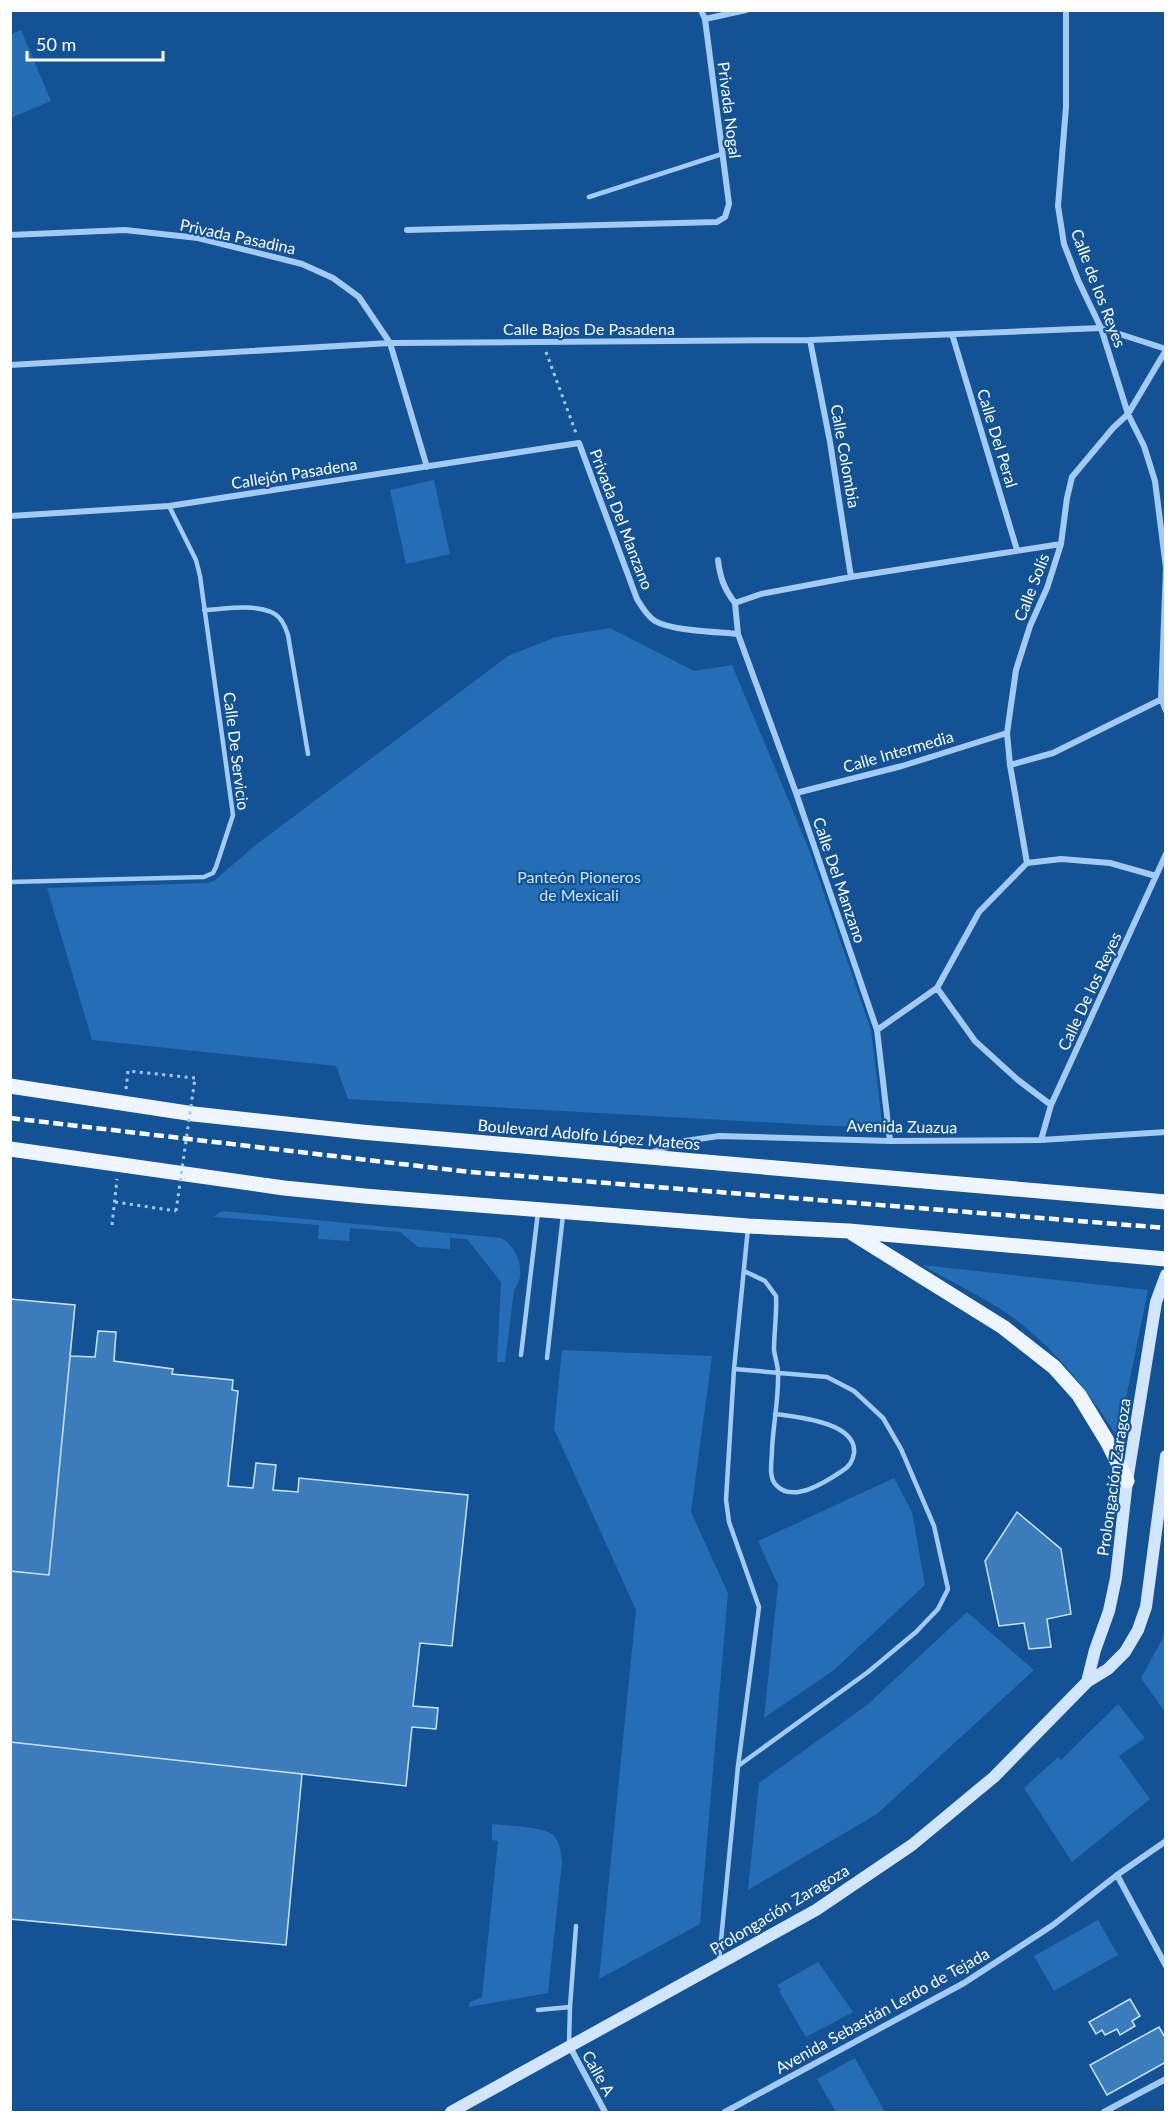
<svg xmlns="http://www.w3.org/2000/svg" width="1176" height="2123" viewBox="0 0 1176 2123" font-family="Lato,sans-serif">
<rect width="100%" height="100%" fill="#135295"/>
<path fill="#256db4" d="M21,30L51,101L11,118V34Z
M434,480L450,554L406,564L390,490Z
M610,628L694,671L732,665L808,847L871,1030L882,1122L873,1127L833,1126L348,1099L336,1066L92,1040L47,888L208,883L215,880L257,844L508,656L556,637Z
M222,1211L501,1238C515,1245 524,1266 519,1281C518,1284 516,1287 514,1290L505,1362H497L501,1282L467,1239L450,1238V1249L418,1247L400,1232L350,1228L349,1241L318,1239L319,1225L213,1217Z
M922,1265L1148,1290L1118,1438C1090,1393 1055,1348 1011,1316C984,1297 951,1282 922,1265Z
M562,1350L712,1356L691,1512L728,1593L700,1924L599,1979L636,1610L554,1429Z
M894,1478L912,1512L925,1585L834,1670L764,1718L778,1585L758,1541Z
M967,1612L1034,1670L877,1814L748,1890L759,1783L867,1705Z
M1165,1625L1166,1712H1165L1141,1678L1163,1638Z
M1118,1704L1145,1738L1119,1756L1150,1799L1072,1862L1024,1788L1058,1757L1061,1760Z
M492,1824C506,1826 544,1826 553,1835C560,1841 561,1853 562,1862L548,1993L469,2007L470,2002L482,1997L498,1841L492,1840Z
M1098,1920L1118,1955L1054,1991L1034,1956Z
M818,1962L853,2012L806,2037L779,1991L781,1990L777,1985Z
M855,2058L885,2112H836L817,2079Z"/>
<path fill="#3b7cbd" stroke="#cae4fd" stroke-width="1.5" d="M10,1299L75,1305L70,1356L95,1357L98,1331L116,1332L114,1361L173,1369L172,1374L233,1380L232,1390L238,1391L228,1486L253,1488L256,1463L276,1465L273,1490L298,1492L299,1478L468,1495L452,1646L420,1643L413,1706L438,1708L436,1729L412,1727L406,1786L302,1774L286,1945L10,1919Z
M10,1299L75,1305L49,1575L10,1571Z
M1017,1512L1061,1549L1071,1614L1047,1619L1051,1647L1029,1649L1024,1623L999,1626L985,1561Z
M10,1742L302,1774L286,1945L10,1919Z
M1130,1999L1140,2016L1132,2021L1135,2026L1120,2035L1117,2029L1105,2035L1102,2030L1096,2034L1089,2022Z
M1159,2027L1166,2039V2062L1107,2095L1090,2065Z"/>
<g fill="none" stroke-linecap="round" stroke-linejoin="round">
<path stroke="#a2caf3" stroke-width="3" stroke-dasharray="3 4.5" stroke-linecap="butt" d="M546,352L576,433
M126,1089L128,1071L195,1078
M115,1202L176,1211
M112,1225L117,1179"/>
<path stroke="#a2caf3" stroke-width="4.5" d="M589,197L722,154
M204,610C225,609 252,604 271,612C281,616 285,626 288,635L308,754
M10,882L204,877L213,873L216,867L233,815L200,576L196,560L169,506
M744,1271L765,1281L776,1296C777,1314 774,1332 774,1350C775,1358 778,1365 778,1373C779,1398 773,1425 772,1450C772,1461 768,1477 776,1485C793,1504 827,1481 842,1471C849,1467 853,1461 854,1453C857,1422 796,1417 775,1414
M521,1355L538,1212
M547,1358L563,1215
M734,1369L827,1377L854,1391L883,1418L901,1449L934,1526L948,1589L938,1609L916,1632L868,1672L738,1766
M719,1961L738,1766L759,1607L729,1522L726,1500L734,1369L748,1228
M538,2010L570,2007
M569,2044L570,2007L576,1926"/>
<path stroke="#a2caf3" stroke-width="6" d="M1066,10V107L1058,206L1064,244L1078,280L1101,328L1128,414L1144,446L1155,481L1166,568
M705,19L746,10
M407,230L717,222L725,217L729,204L705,19L701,10
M10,235L125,230L198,238L302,264L333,278L359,297L390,343L427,467
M952,334L1017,550
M810,340L830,442L851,577
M10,365L390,343L810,340L1101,328L1166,349
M10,516L169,506L579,443L637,599C642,607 647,616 655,621C672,631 717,632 738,634
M718,560C720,577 724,589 735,603
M1166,568L1161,698L1166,711
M735,603L738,634L796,793L877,1030L890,1141
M735,603L761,594L851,577L1061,544
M1010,765L1053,753L1166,697
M796,793L902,766L1007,733
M1027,863L1010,765L1007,733L1016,670L1030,626L1047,588L1061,544L1067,498L1072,477L1113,428L1128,414L1166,350
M937,988L975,1041L1018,1080L1051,1105
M877,1030L937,988L979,912L1027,863L1061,859L1110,863L1156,876
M1041,1140L1051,1105L1166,854
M653,1152L685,1141L719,1136L890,1141L1041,1140L1166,1132
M1117,1875L1166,1966
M569,2045L605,2112
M725,2112L964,1983L1053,1925L1117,1875L1166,1841
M1104,2112L1166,2079"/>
<path stroke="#d1e6fc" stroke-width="12" d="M1087,1682L1095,1650L1109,1611L1116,1578L1127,1481L1156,1302L1166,1275
M451,2112L816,1910L912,1845L994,1777L1087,1682L1108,1669L1125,1652L1138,1630L1146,1607L1166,1456"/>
<path stroke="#eef5ff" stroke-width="15" d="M10,1086L194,1114L361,1132L1166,1202
M10,1149L284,1188L364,1196L748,1226L849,1231L1166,1259
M852,1233L1003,1327L1054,1367L1079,1395L1107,1441L1127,1481"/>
<path stroke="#fff" stroke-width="4.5" stroke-dasharray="10 4.5" stroke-linecap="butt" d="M10,1118L470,1172L1166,1228"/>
<path stroke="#a2caf3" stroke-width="3" stroke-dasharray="3 4.5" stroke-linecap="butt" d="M176,1211L195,1078"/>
</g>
<g text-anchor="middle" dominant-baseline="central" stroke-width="4.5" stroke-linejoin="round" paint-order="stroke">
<g font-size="16" fill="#fff" stroke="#135295">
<text transform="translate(730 110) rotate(83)">Privada Nogal</text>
<text transform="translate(238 236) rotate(12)">Privada Pasadina</text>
<text transform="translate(1099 288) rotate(69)">Calle de los Reyes</text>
<text x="589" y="328">Calle Bajos De Pasadena</text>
<text transform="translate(998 438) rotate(73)">Calle Del Peral</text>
<text transform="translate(846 456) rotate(80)">Calle Colombia</text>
<text transform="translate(294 473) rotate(-9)">Callejón Pasadena</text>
<text transform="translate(622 519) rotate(69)">Privada Del Manzano</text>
<text transform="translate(1031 587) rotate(-69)">Calle Solís</text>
<text transform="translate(237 751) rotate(83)">Calle De Servicio</text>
<text transform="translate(898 751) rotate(-16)">Calle Intermedia</text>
<text transform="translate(840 880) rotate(71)">Calle Del Manzano</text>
<text transform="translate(1089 991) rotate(-65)">Calle De los Reyes</text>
<text transform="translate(902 1126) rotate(1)">Avenida Zuazua</text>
<text transform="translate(589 1134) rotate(5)">Boulevard Adolfo López Mateos</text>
<text transform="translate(1113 1477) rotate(-82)">Prolongación Zaragoza</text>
<text transform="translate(779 1909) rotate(-31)">Prolongación Zaragoza</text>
<text transform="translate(882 2010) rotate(-29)">Avenida Sebastián Lerdo de Tejada</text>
<text transform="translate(599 2073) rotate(61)">Calle A</text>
</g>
<g font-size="16" fill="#cae4fd" stroke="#135295">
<text x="579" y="876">Panteón Pioneros<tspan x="579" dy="18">de Mexicali</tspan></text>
</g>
</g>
<rect width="1176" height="2123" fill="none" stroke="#ffffff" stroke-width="24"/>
<path d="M27 51v9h136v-9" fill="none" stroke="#ffffff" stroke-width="3"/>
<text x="36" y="51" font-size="18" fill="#ffffff" stroke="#135295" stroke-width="4.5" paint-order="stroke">50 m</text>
</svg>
